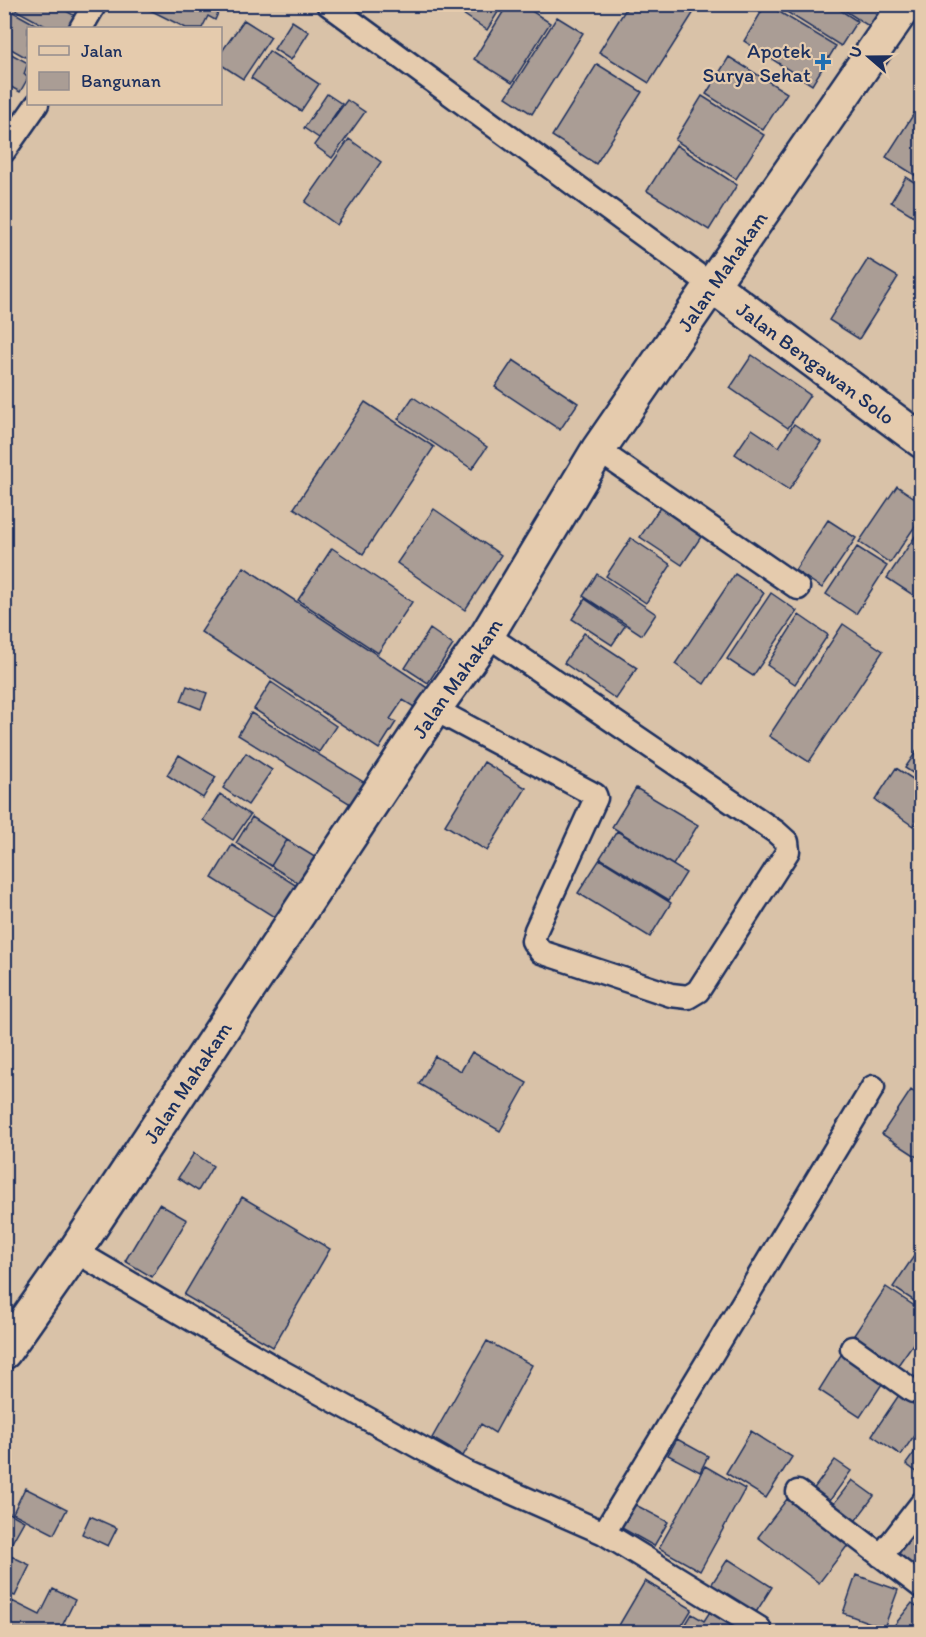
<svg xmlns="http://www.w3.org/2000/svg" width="926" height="1637" viewBox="0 0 926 1637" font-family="Itim,sans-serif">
<rect width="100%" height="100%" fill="#d9c2a8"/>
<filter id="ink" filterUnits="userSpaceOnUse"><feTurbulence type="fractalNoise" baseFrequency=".0167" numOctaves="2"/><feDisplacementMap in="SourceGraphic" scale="12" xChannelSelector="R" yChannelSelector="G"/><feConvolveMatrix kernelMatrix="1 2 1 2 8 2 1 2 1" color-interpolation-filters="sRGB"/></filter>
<g filter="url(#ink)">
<path fill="#aa9d95" stroke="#1b2f5e" stroke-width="1.5" d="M5,4H54L77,17L71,28H49Z
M145,4H222L215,20L208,16L202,28H186L144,7Z
M448,4H503L487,30Z
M508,4H521L550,23L512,83L474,59Z
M629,4H699L649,83L599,52Z
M766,4L836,46L812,85L744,41Z
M774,4H831L857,21L841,46Z
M835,4H884L870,27Z
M4,7L42,28H28L27,58L4,45Z
M557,17L583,33L532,114L506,97Z
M244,20L271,37L243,79L220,64V54Z
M292,21L309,32L291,60L274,49Z
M4,50L28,63L24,74L28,78L20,92L4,83Z
M269,51L319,84L301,111L251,78Z
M729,57L787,93L763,130L706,94Z
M597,64L642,92L596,164L552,136Z
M327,94L342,104L319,138L304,128Z
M702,96L764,135L736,179L675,140Z
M347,100L365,112L332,158L314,145Z
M922,101V178L921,179L886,157Z
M349,139L381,162L337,225L305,202Z
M676,145L737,185L709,230L647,191Z
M906,177L922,187V221L891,202Z
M868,259L898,277L859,339L829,320Z
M752,355L810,395L788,428L730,388Z
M513,360L578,403L560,430L495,387Z
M413,397L487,447L472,469L398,419Z
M365,402L434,447L363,554L294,508Z
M794,424L821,442L789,490L735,454L752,429L779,447Z
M897,486L922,503V516L890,563L859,542Z
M663,503L705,531L682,565L640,537Z
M434,509L501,555L465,610L397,563Z
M828,520L856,538L822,588L795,570Z
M918,532L922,534V589L916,597L887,578Z
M631,538L671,565L646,603L606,576Z
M857,547L887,566L856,614L826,594Z
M332,548L412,602L378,653L298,600Z
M244,567L435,693L422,712L403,700L390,719L396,722L379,749L201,632Z
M597,574L656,614L642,635L583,596Z
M735,574L764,593L704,684L675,664Z
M771,593L797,611L753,676L727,659Z
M585,599L625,626L612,645L572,619Z
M799,615L828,635L795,684L767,665Z
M843,624L883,651L809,762L769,736Z
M430,629L453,645L428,683L405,668Z
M584,633L637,668L616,699L564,663Z
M271,682L336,726L319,752L254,709Z
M187,686L207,693L201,709L181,701Z
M251,713L370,786L357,808L238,735Z
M922,743V779L905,768Z
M246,753L272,770L248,805L223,788Z
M179,755L216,777L203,798L167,775Z
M484,762L526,788L487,851L445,825Z
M896,768L922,785V813L913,826L875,800Z
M636,788L698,825L673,865L612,827Z
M220,794L250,815L233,840L203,820Z
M252,817L287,840L271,866L236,843Z
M617,831L686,873L669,900L600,858Z
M287,840L326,864L310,890L271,866Z
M232,845L300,888L279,920L212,878Z
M600,859L671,903L650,937L578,893Z
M472,1052L527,1083L500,1131L419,1084L435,1056L461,1071Z
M911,1090L922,1098V1160L882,1134Z
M194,1153L213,1166L198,1191L178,1178Z
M242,1197L330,1249L273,1347L184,1295Z
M159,1204L187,1220L152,1277L125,1261Z
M914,1256L922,1261V1306L893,1287Z
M886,1287L922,1311V1331L896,1368L852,1338Z
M487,1341L532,1365L495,1433L481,1424L463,1456L432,1438Z
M844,1350L886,1378L860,1417L819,1390Z
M899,1395L922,1409V1424L901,1455L872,1435Z
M751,1431L792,1457L766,1498L726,1473Z
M677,1439L708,1456L700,1472L668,1455Z
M922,1442V1476L906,1464Z
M835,1460L851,1471L828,1503L812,1491Z
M705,1466L745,1489L700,1571L659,1548Z
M852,1480L874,1496L850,1528L828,1511Z
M25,1488L67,1509L54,1534L13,1513Z
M787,1499L848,1545L819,1583L758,1537Z
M632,1503L668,1522L654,1546L620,1527Z
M4,1510L24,1521L6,1553L4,1552Z
M90,1516L117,1528L108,1546L82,1534Z
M914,1520L922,1525V1583L886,1557Z
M11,1556L30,1565L15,1596L4,1592V1569Z
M728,1559L772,1587L753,1617L709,1588Z
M856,1575L898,1590L884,1628L843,1613Z
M645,1581L692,1609L678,1632H626L618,1627Z
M53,1589L75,1600L59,1632H15L4,1628V1617L12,1601L40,1615Z
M912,1603L922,1610V1629L919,1632H889Z
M713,1607L751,1632H681L692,1614L704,1621Z"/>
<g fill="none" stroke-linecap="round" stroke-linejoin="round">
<g stroke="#1b2f5e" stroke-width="27">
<path id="minor" d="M328,4L710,284
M81,28L95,4
M4,151L37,104
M598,450L798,588
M434,709L595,795L596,798L536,930L533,941L541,952L671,995L688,997L698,991L788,851L787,842L776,832L487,635
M75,1251L273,1367L465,1472L604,1533L759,1628L760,1632
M852,1348L913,1391
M798,1492L922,1587
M604,1533L873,1087
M881,1556L922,1503"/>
</g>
<g stroke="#1b2f5e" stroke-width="38">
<g id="secondary">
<path id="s1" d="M710,284L922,441"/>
</g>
</g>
<g stroke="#1b2f5e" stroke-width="38">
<g id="primary">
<path id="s2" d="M4,1352L75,1251L434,709L487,635L598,450L906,4"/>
</g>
</g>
<use href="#minor" stroke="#e5cbad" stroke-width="22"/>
<use href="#secondary" stroke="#e5cbad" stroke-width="33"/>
<use href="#primary" stroke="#e5cbad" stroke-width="33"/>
</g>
</g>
<path fill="#1f6fb2" stroke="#e5cbad" stroke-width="2" d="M820 53h6v6h6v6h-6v6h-6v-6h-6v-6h6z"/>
<g text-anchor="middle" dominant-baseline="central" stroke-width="4.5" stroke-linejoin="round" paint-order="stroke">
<g font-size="21" fill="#1b2f5e" stroke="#e5cbad" text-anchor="end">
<text x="811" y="50">Apotek<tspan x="811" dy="24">Surya Sehat</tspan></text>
</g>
<g font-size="21" fill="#1b2f5e" stroke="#e5cbad">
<text stroke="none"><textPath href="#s2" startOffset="1298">Jalan Mahakam</textPath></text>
<text stroke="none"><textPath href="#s1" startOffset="132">Jalan Bengawan Solo</textPath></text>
<text stroke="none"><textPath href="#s2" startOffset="812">Jalan Mahakam</textPath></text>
<text stroke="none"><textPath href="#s2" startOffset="326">Jalan Mahakam</textPath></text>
</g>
</g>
<rect width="926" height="1637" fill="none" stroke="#e5cbad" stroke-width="24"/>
<rect x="12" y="12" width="902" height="1613" fill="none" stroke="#1b2f5e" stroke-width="2" filter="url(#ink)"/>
<rect x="27" y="27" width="195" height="78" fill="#e5cbad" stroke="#948d8d" stroke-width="1.5"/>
<rect x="39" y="46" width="30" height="9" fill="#e5cbad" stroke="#948d8d" stroke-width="1.5"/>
<text x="81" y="57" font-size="18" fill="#1b2f5e">Jalan</text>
<rect x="39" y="72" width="30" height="18" fill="#aa9d95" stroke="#948d8d" stroke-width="1.5"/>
<text x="81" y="87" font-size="18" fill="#1b2f5e">Bangunan</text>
<g transform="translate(869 57) rotate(290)" stroke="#e5cbad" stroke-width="4.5" paint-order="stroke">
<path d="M0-4.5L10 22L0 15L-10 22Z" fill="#1b2f5e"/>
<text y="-9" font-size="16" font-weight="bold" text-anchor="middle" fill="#1b2f5e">U</text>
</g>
</svg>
